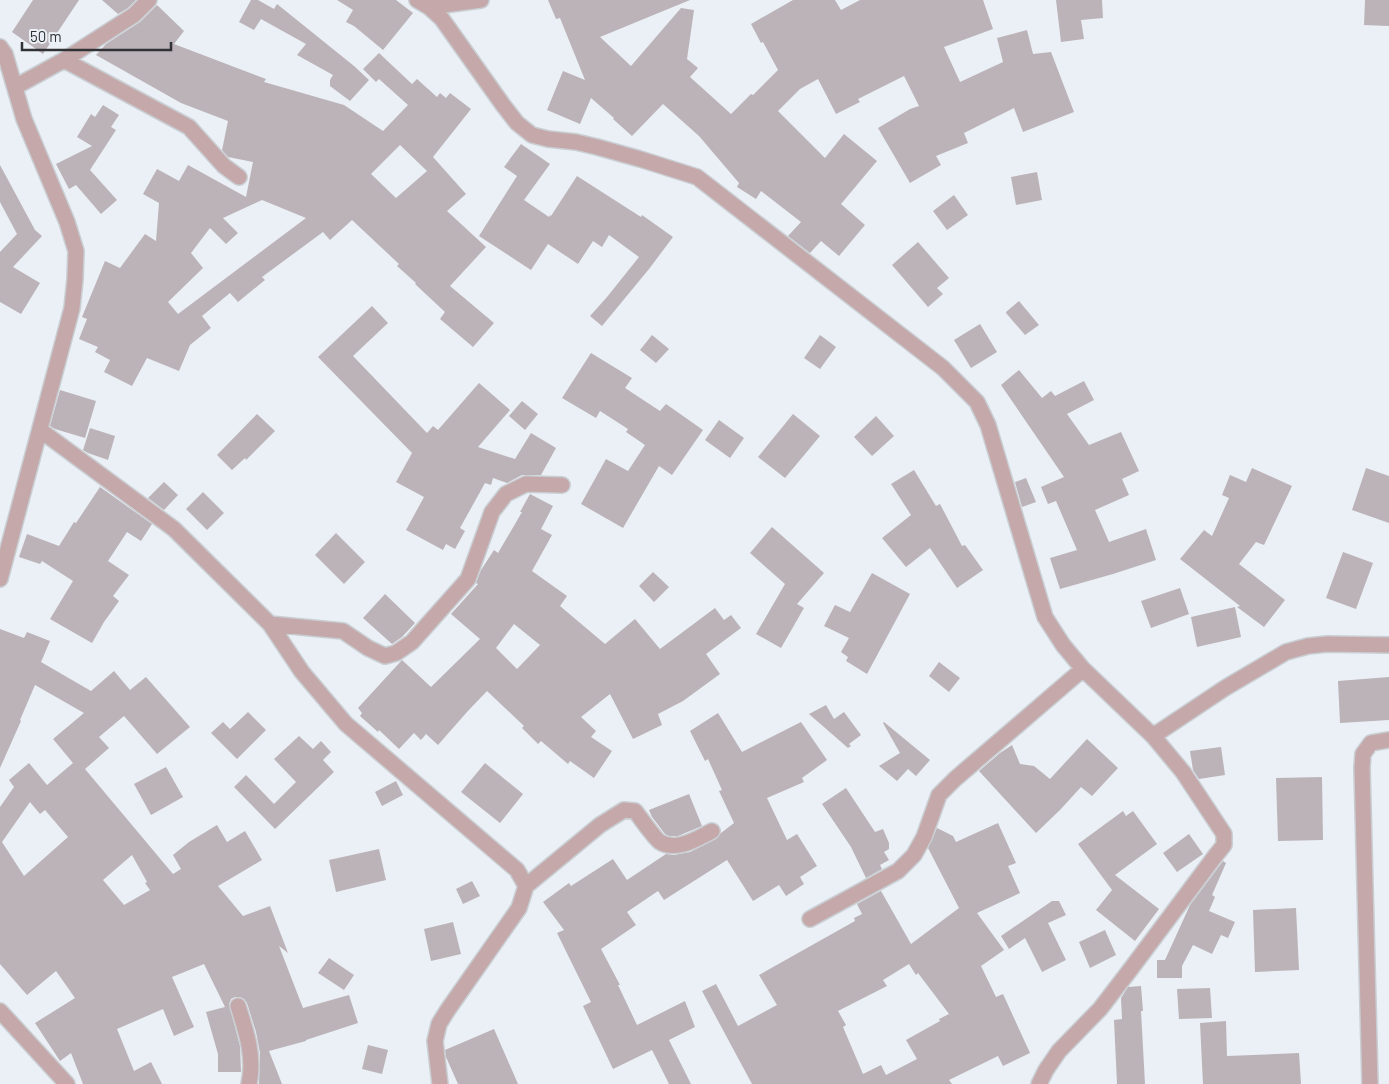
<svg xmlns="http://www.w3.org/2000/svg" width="1389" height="1084" viewBox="0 0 1389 1084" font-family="Barlow,sans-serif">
<rect width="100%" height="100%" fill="#eaf0f6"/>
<path fill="#bbb3b8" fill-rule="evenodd" d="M33,0H79L43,54L12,32Z
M102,0H136L128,8L118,14Z
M251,0H258L274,9L277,4L354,66L369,80L350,101L330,86V80L333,75L297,55L306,44L261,19L254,30L239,22Z
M337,0H396L413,13L383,50L354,26L346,22L353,10Z
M548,0H690L600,37L631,66L681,8L694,10L687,59L698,68L690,77L731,114L751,94L753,95L778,70L763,42L761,43L751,24L793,0H835L841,10L860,0H983L993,29L944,47L960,82L1003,62L997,38L1027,30L1033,54L1051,52L1074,112L1023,132L1014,108L964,133L968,143L936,156L941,165L910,183L878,128L910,109L919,106L904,76L858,99L860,102L836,114L818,79L800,89L778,111L825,158L844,134L877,161L841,204L865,225L839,256L821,241L810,253L788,236L801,222L761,191L756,199L737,187L739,183L699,136L663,104L632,136L613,119L614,118L591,98L580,124L547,110L563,71L585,80L560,18L556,19Z
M1056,0H1102L1103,18L1081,20L1084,39L1061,42Z
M1365,0H1389V26L1364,25Z
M157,5L184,31L174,44L266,79L264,82L344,105L383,131L408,105L379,79L376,82L363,69L379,53L412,84L417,79L437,97L440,93L446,98L450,93L471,109L433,157L466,194L447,211L486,247L450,286L494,323L473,347L440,319L445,312L415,284L416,283L397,266L399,264L352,220L330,240L323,232L262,277L265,280L238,302L230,293L202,316L211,328L190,345L179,371L147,358L132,386L104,372L110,360L95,352L98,347L79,339L87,319L82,317L105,261L120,268L145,234L156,241L159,203L143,194L157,169L179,181L188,165L246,197L253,162L228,157L222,150L228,121L181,103L96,55L106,44L140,22ZM400,145L427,171L396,198L371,174ZM262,200L306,218L178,314L168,302L203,268L191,253L210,228L226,244L238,233L223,218Z
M103,105L119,115L111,127L116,130L90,170L117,200L101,214L76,185L69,189L56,164L92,146L77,137L91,114L95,117Z
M521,144L550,164L524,200L549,217L550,215L551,216L577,176L641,217L642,215L673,237L649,269L602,326L590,316L607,297L639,257L609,235L602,247L593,241L578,264L548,244L531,270L479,236L517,176L504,167Z
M0,165L35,230L42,236L13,267L40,283L21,314L0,302V252L17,234L0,202Z
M1037,172L1042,200L1016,205L1011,177Z
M954,195L968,215L947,230L933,211Z
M918,242L949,278L937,288L943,294L928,307L892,265Z
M1019,301L1039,325L1025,335L1006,313V312Z
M372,306L388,323L353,356L427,433L433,426L438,430L479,383L510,410L478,447L515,459L531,433L556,448L541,475H522L507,483L493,478L491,485L485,483L460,528L465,531L455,549L446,544L443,550L406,530L424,497L396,482L412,453L318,357Z
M980,324L997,352L971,368L954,340Z
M652,335L669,349L656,363L640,350Z
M820,335L836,347L820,369L804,358Z
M591,353L632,378L625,388L660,411L666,404L703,430L672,475L659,466L623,528L581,504L606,459L628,471L645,445L626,432L628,429L600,411L596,418L562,398Z
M1019,370L1042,398L1051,391L1055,396L1084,381L1094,400L1067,414L1089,445L1121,432L1139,471L1122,479L1129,495L1095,510L1109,542L1146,529L1156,560L1113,574L1060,589L1050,558L1077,550L1056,501L1048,504L1041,487L1064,477L1001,385Z
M60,390L96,401L85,438L55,429L50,426Z
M522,401L538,414L525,430L509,416Z
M257,414L275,431L246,460L245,458L232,470L217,455Z
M793,414L820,436L785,478L758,457Z
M876,416L894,436L872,456L854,437Z
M719,420L744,438L730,458L705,440Z
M90,428L115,436L108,460L88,453L83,450Z
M1252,468L1292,486L1264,545L1256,542L1239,564L1285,600L1264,627L1237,607L1240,606L1180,559L1204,530L1212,536L1229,498L1222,495L1230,475L1246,482Z
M1366,468L1389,476V523L1352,510Z
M914,470L936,506L940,504L962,546L965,545L983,570L957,588L930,548L906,567L882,538L911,515L891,484Z
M1026,478L1036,502L1022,507L1015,482Z
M164,482L178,495L164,510L148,498Z
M100,487L152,524L141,541L127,532L108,561L129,575L113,596L119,601L104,622L92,643L50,619L73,581L42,561L40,564L19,557L27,534L59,546L74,522L76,523Z
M203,492L224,513L207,530L186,509Z
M530,494L553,506L541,529L552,535L532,571L567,596L560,606L605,644L635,619L660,649L715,608L724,620L731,615L741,628L706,654L720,674L683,701L658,714L662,725L633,739L610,694L581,717L596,731L591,737L612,751L594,778L570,761L568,764L541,741L538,744L522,728L524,726L487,691L467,712L438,745L426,734L421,740L414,733L399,749L379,730L378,732L360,716L362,713L358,708L402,660L431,687L480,639L451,614L478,584L476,583L481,570L494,550L498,553L522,512H520ZM514,624L540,645L517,669L496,648Z
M772,527L824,573L797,604L804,608L781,648L756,634L785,584L750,553Z
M336,533L365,562L344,584L315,555Z
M1343,552L1373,563L1356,609L1326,598Z
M653,572L669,587L654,602L639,586Z
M872,573L910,594L867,674L846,661L848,657L841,652L849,638L824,626L835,605L850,612Z
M1180,588L1189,614L1151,628L1141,601Z
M385,594L415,623L402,637L392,644L363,618Z
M1235,607L1241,637L1197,647L1191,617Z
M0,629L24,638L27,632L50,641L41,662L91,691L114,671L130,690L146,677L190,727L157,754L124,716L99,737L109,748L85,769L173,874L181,869L173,855L189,842L217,825L227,842L245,831L262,860L218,886L243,916L270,906L288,953L279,946L303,1008L349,995L358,1023L306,1040V1041L269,1051L282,1084H259L260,1053L256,1032L247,1003L244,999L240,997H235L231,999L229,1004L240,1046L241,1072H218V1054L206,1012L225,1007L204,964L172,977L194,1027L174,1036L163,1009L117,1029L134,1071L151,1062L162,1084H83L71,1053L60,1061L35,1023L75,998L56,971L27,995L0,964V807L14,787L9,780L29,763L47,785L73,763L53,739L84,713L35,685L20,720L21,721L0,768ZM30,802L40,814L45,810L68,837L24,876L2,842ZM132,855L147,882L145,883L150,890L124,905L103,880Z
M939,662L960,678L949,692L929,676Z
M1389,677V720L1340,723L1338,681Z
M826,705L834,719L844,712L861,735L849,744L851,746L848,748L809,714Z
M248,712L266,730L237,759L211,733L223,722L230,729Z
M718,713L742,752L801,722L827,760L802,778L804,782L767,798L787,840L797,834L817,866L800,877L804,884L786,896L779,885L753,901L727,860L664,900L658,891L627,912L636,925L601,949L620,985H618L637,1025L685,1001L695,1027L669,1040L691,1084H669L652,1050L613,1069L583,1006L591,1002L557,933L564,930L543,902L569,883L571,886L613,859L627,880L666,854L674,855L690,852L716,839L721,833L734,823L719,791L722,790L708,759L705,761L690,731Z
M884,722L930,760L916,776L908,769L897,781L879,766L900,753L883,723Z
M299,736L313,749L321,741L331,752L323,760L334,772L275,829L234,787L246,775L274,804L296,782L274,759Z
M1087,739L1118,768L1092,796L1081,787L1060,810L1036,833L979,771L1000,753L1012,745L1020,764L1034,766L1050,779Z
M1221,747L1225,775L1199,779L1193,770L1190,751Z
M485,763L523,794L500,823L461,792Z
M166,767L183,797L151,815L134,784Z
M1322,777L1323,840L1278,841L1276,778Z
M396,781L403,795L382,806L375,792Z
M846,788L875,832L883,829L889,843V849L884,852L889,860L880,865L882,869L866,878L851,847L822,804Z
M689,794L702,826L678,836H669L665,834L652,817L649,810Z
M1123,811L1126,816L1133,811L1157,844L1115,875L1159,909L1135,941L1096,910L1112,890L1078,844Z
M998,823L1016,863L1008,866L1020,893L977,913L1004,950L981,966L996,997L1003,994L1030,1053L1003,1066L998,1056L949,1080L952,1084H752L702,991L716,984L738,1026L777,1005L759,975L855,921L854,918L862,914L857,904L881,891L911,944L959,908L928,848L937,828L953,836L956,842ZM909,964L916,975L918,973L949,1014L939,1019L940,1021L906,1040L917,1059L886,1075L881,1065L863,1074L843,1027L846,1025L838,1011L887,986L883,980Z
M1189,834L1203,854L1177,872L1163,853Z
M379,849L386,880L336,892L329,860Z
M1223,861L1226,863L1212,895L1215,897L1209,911L1235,922L1228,938L1221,935L1212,954L1193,945L1182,966V978H1157V960H1165L1190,905Z
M472,881L480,896L463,904L456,889Z
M1052,901H1059L1066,915L1048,923L1066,960L1042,972L1025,938L1009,949L1001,936Z
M1296,908L1299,970L1255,972L1253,910Z
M453,922L461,954L431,961L424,929Z
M1105,930L1116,955L1090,968L1079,942Z
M329,958L354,975L344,990L318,973Z
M1141,986L1143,1011H1141L1145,1084H1117L1114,1020L1122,1019L1121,998L1128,987Z
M1210,988L1212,1018L1179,1019L1177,989Z
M1226,1021L1227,1056L1299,1053L1301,1084H1203L1200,1023Z
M494,1029L518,1084H458L446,1057L445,1050Z
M368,1045L388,1050L382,1074L362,1069Z"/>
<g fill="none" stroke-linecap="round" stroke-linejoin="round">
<g stroke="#c9ced3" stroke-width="18">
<path id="minor" d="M417,0L429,7L442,19L503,105L517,123L532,135L548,139L576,142L597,147L640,159L697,177L943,368L977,402L988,425L1045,617L1063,645L1083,669L1153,736L1183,772L1224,834V845L1216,855L1130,970L1100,1009L1059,1051L1046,1070L1039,1084
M429,7L481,0
M0,47L5,54L24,119L67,222L76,251L75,279L72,308L0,579
M64,60L189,127L224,166L239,177
M15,87L64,60L134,15L149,0
M40,430L174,529L270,624L302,672L346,724L517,870L526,886L519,908L447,1011L439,1024L435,1041L440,1084
M270,624L343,631L368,648L385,656L396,653L412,642L468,579L492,512L506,494L526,484L562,485
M1153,736L1225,688L1286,652L1308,646L1327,644L1389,645
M526,886L600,825L624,810L635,811C640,817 655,839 660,842C677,852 698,838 712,831
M810,919L898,871L914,855L924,837L939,795L955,779L1083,669
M238,1006C246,1031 255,1057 249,1084
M0,1011L67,1084
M1370,1084L1362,768L1363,754L1371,743L1389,740"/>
</g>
<use href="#minor" stroke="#c5a8aa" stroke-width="15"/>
</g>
<path d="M22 42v8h149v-8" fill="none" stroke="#303235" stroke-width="2.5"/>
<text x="30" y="42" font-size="15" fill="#303235" stroke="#eaf0f6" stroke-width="4" paint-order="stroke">50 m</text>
</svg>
